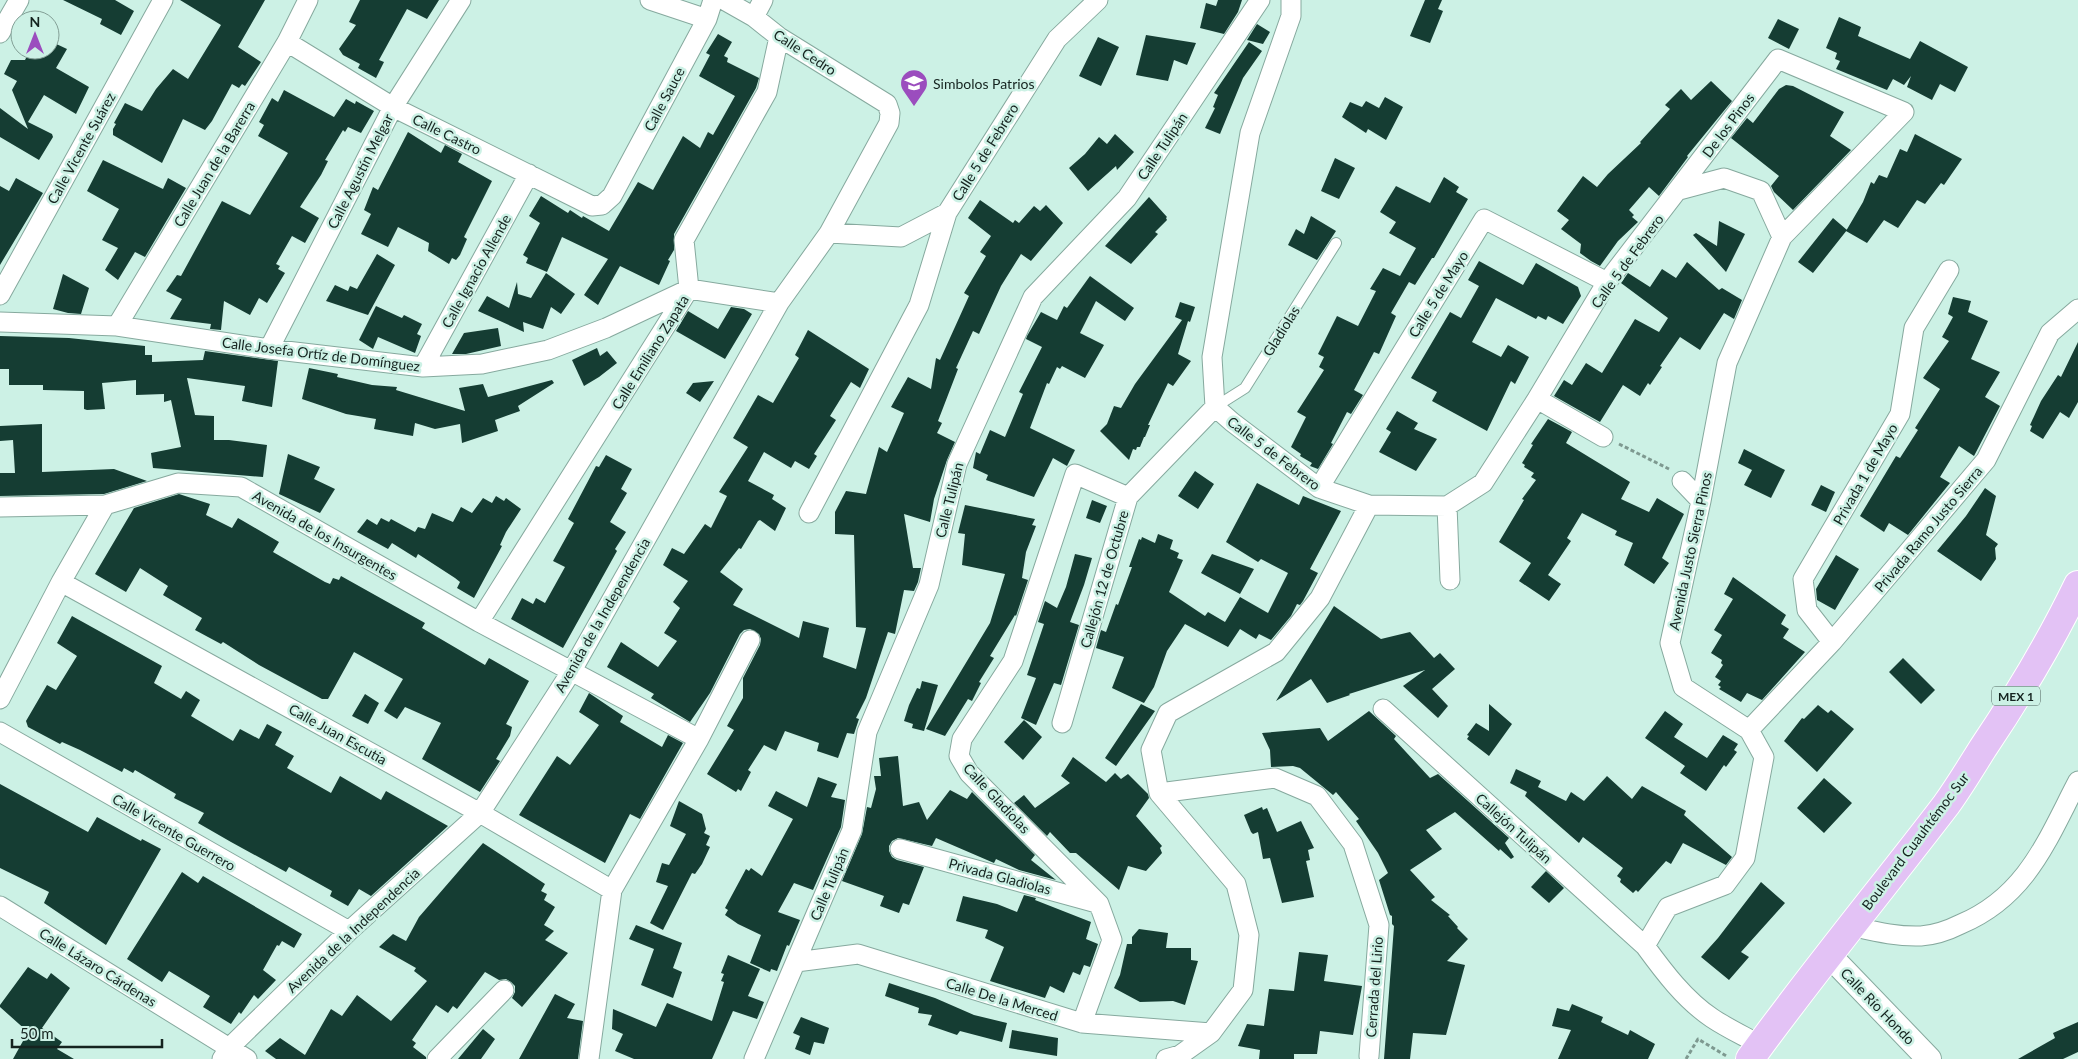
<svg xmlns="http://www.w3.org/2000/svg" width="2078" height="1059" viewBox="0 0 2078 1059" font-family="Lato,sans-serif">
<rect width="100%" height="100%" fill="#ccf1e5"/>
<path fill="#153d33" d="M63,0H115L134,11L121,35L100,24L102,19Z
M180,0H265L238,47L261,62L245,86L242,84L239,88L232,84L212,121L205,130L183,119L162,163L113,135V129L116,124L114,123L125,103L142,111L156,89L173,69L188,79L221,25Z
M360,0H439L427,19L407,9L379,60L384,62L376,78L358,68L360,64L343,55L339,49L356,25L349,22Z
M1218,0H1242L1238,12L1224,34L1200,28L1206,3L1216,6Z
M1425,0H1442L1438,9L1443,11L1430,43L1410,36Z
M1839,17L1861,27L1858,36L1910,59L1920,41L1968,67L1955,92L1940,84L1932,100L1907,87L1911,76L1904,85L1893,79L1887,90L1836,69L1840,61L1835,59L1837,53L1826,48Z
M1778,19L1799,29L1789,49L1768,38Z
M1257,24L1270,32L1263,44L1247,40Z
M718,34L732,42L724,56L728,58L727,62L759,78L756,88L674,234V250L668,260L670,261L659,285L620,266L598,305L584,295L608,259L562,237L547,272L526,263L528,258L523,255L540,223L529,216L541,196L568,213L570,210L582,218L583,216L609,231L638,182L653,190L683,136L700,148L708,132L713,135L735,96L699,76L710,55L706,53Z
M1146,35L1196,43L1187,65L1174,60L1168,81L1136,75Z
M1098,37L1119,47L1101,86L1079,76Z
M50,41L67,49L56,68L89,87L76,114L44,95L28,122L52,134L53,137L39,160L0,137V108L28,129L12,90L17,81L4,74L11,60H25L30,50H50Z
M1249,42L1262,51L1243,78L1220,134L1205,128L1215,108L1213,107L1218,95L1214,93Z
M1711,81L1732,101L1687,156L1688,157L1659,196L1649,187L1629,210L1634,215L1632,217L1638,222L1618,241L1600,266L1591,261L1580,253L1581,244L1561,229L1569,220L1557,211L1583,176L1597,187L1608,174L1641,143L1640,142L1670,109L1665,105L1681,89L1691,100Z
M1786,85L1793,86L1844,112L1830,136L1851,150L1793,210L1774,192L1771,186L1779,176L1731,138L1747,118L1753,123L1779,89Z
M284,90L334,117L346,99L355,104L356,101L374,111L361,133L348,127L345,132L343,130L325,160L328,161L321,175L300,207L319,218L305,243L292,236L276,264L280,266L278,269L285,273L267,303L259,298L250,315L224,301L221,330L210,329L211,324L170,319L182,299L166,291L177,275L181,276L222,201L250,215L288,153L258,136L264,125L259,122L272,98L278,102Z
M1385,97L1403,107L1386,140L1368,129L1366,133L1342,117L1350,102L1362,107L1366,101L1379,108Z
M408,132L441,153L445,145L462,154L458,162L492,181L464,237L467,239L460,255L456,260L452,258L449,264L428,251L429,243L398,227L388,247L361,234L371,214L364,210L373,187L378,190Z
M1115,134L1134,152L1117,170L1116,166L1088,191L1069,168L1085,154L1099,137L1107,144Z
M1915,134L1962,159L1944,185L1941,183L1925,204L1917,200L1898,228L1884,220L1867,243L1846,231L1863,202L1871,182L1874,184L1879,175L1887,178L1900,149L1907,152Z
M1335,158L1355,168L1339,199L1321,191Z
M103,160L163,189L168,178L186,188L145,257L135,252L118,280L105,270L118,248L102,240L119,209L87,191Z
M1444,177L1459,187L1456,192L1468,199L1434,258H1432L1415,285L1409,282L1391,313L1396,316L1379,354L1374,352L1354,390L1363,395L1351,414L1347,412L1331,443L1333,444L1318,469L1310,466L1312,463L1300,456L1301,454L1291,447L1306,417L1297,412L1324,370L1319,367L1324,357L1318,354L1337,316L1358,326L1376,291L1370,289L1383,268L1400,276L1416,248L1389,233L1396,222L1380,212L1396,186L1430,203Z
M16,178L43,193L0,265V186L9,191Z
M1149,197L1167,217L1166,218L1167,220L1155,232L1158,234L1131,264L1105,246Z
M980,200L1013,223L1015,220L1019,223L1034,206L1040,211L1046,205L1063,223L1031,261L1021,254L1001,286L979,334L973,331L956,368L958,369L938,421L942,423L937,433L955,442L947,460L934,499L930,522L904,514L913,568H921L918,582L914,591L904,590L895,634L888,632L866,698L856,718L859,719L854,734L847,733L838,758L817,751L819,743L785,731L776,751L764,745L748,770L751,772L741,791L738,789L736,792L707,774L734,730L727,726L743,698V678L760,645L761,639L759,634L750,629L744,630L740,634L710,693L690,722L651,698L654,694L607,667L621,642L658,667L677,641L664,633L680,608L673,602L688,581L663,565L672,548L684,554L705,524L711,528L727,496L719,492L748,447L733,438L758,395L773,403L799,358L795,355L808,330L869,369L860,388L851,382L830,416L836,420L814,454L817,456L809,469L795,461L791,468L764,452L748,481L774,495L772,499L786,508L775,531L760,520L758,521L741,549L739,548L720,572L743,589L733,605L799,638L803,621L829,628L823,657L856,669L866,628L856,627L854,535L835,534V512L846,491L866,494L879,447L887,452L904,413L891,407L908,377L931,389L936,358L940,360L969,296L964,293L986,256L980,252L991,236L968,218Z
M1311,216L1336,231L1317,260L1288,245L1296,229L1304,234Z
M1833,218L1847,230L1813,273L1798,262Z
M1719,221L1745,234L1726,272L1693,235L1696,233L1717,246Z
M377,254L395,265L368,315L326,301L335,285L348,291L350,286L357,289Z
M1479,261L1523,285L1536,263L1578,287L1581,296L1563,324L1548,316L1546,320L1538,316L1536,319L1496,298L1472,342L1501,357L1508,345L1529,357L1515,384L1511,381L1487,431L1432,401L1437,392L1411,378L1450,312L1461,318L1479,286L1468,280Z
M1687,262L1719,290L1722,288L1742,300L1734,319L1724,313L1700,350L1680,337L1660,366L1662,367L1650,385L1648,383L1640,396L1623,385L1600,422L1554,396L1564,380L1572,385L1586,363L1602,373L1635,319L1659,332L1668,318L1621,283L1628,273L1650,287L1662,269L1676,278Z
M546,273L575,294L561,314L551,307L543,329L523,322L524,332L478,311L487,296L509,308L517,282L518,294L531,298Z
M63,274L89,288L81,314L68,313L53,309Z
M1090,276L1134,308L1125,321L1096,301L1080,333L1104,345L1085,378L1062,366L1060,369L1057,367L1049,384L1047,383L1030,428L1075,450L1067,466L1053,458L1034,497L986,480L988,475L973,468L976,452L980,454L990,430L1005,437L1023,394L1019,392L1042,347L1026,339L1027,336L1041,312L1057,320L1064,306L1067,308Z
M1953,297L1971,301L1968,312L1988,321L1971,359L2000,372L1985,397L2000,406L1974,456L1959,446L1940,477L1950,483L1908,535L1889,523L1884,532L1860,516L1896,456L1900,458L1918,430L1915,428L1940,389L1923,378L1949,341L1942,337L1953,317L1948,314Z
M1180,302L1195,307L1190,322L1188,321L1178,354L1191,361L1173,386L1168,383L1148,425H1150L1145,437H1144L1140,447H1137L1136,450L1133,449L1129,460L1100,431L1107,424L1114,406L1121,408L1135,384L1182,320L1175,317Z
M376,306L402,318L404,315L422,324L417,334L421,336L415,353L378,337L373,349L359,340Z
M731,307L744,309L752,314L725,359L676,331L688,311L718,329Z
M498,328L501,346L466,354H452L464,333Z
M0,336L69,338L145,346V355H152V362L203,360L205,351L278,361L272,407L242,401L245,386L187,378L195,415L214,416V440H229L267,445L263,477L153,468L151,453L181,447L171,400L164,402V394L136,395V380L102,383L105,409L87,410L84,409V391L43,390V385H9V369H0Z
M2078,342V402L2069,418L2060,412L2043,439L2030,431L2032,426L2030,425L2041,401L2058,375L2061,377Z
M597,348L600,356L607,351L617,363L599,377L584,386L572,360Z
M309,368L338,374L337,377L372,385L397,387L396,390L465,411L459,388L483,384L488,397L552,380L554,383L518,406L520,411L495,420L498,431L462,443L460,424L435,429L415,423L413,436L374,429L376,419L346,414L302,399Z
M714,381L700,402L686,393L693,383Z
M1397,411L1418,423L1414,429L1437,439L1416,471L1379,452L1391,432L1386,429Z
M1548,419L1572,432L1566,443L1630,482L1621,499L1649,512L1657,498L1684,514L1662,558L1669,563L1654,584L1624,565L1633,543L1615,535L1617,531L1582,513L1567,538L1571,541L1548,575L1561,584L1549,601L1519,581L1531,563L1499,542L1524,500L1522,499L1536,480L1531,477L1534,473L1524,467L1525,465L1522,463L1533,445L1531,444Z
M42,424V472L114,469L147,481L104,494L0,496V473H15L13,440L0,441V426Z
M1744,449L1785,470L1771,498L1744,485L1752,470L1738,463Z
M288,454L320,467L314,479L335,489L320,513L279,494Z
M606,455L632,469L621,489L627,493L610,522L626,532L615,549L617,551L563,648L511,619L522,598L533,604L536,598L545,603L565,567L553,561L574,523L568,519L596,466L599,467Z
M1195,471L1214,484L1198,509L1178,496Z
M1257,483L1299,505L1303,496L1341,511L1310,569L1318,573L1303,601L1300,605L1297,604L1291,616L1271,640L1259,634L1256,639L1240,629L1228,647L1185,624L1167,651L1154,687L1144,703L1112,688L1124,657L1096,648L1101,630L1106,632L1116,604L1118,605L1132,567H1129L1139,539L1141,540L1142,537L1155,543L1158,534L1173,540L1170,549L1179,553L1177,558L1183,560L1169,592L1205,616L1208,612L1225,622L1240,597L1268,613L1288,573L1261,559L1258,562L1226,542Z
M1821,485L1835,492L1826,512L1811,505Z
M1985,488L1996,496L1986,535L1998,544L1995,548L1996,559L1981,581L1937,551L1966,516Z
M179,494L210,504L206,515L232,528L238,518L279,542L273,552L325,582L330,584L333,578L339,580L341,576L425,623L422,628L485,665L489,658L529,681L506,724L512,727L510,736L496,759L500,761L480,792L422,759L441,723L405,707L397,719L384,711L403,679L354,652L328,699H322L259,665L223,642L221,644L195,630L202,618L163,595L168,586L140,568L126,592L95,574L134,508Z
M496,496L504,501L506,498L521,509L506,532L500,545L502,546L474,598L457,588L460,582L455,578L418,554L416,558L392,543L388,549L357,532L367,519L377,525L381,518L389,522L391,519L415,532L418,527L425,529L432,513L453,522L461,507L472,513L483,498L492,503Z
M1092,500L1107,506L1100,523L1086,518Z
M965,505L1035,519L1032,525L1036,526L1026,552L1022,578L1028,580L1016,616L1015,615L990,656L994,658L979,682L981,683L972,701L968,699L945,736L926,729L990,623L1005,574L962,565L965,534L958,533Z
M1075,554L1092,558L1084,585L1070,622L1079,625L1061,685L1054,683L1036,725L1021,718L1036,678L1027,675L1044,624L1038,622L1045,601L1057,608L1066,587Z
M1212,554L1254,569L1240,594L1201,573Z
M1836,555L1859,569L1835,610L1817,600L1816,589Z
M1733,577L1786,615L1781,624L1789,629L1783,638L1805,652L1762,700L1747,693L1741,702L1719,689L1721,687L1718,685L1721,681L1715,677L1723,665L1721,663L1722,660L1711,653L1722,635L1714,630L1733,599L1724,594Z
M1334,606L1381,639L1410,632L1434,658L1440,653L1455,669L1432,689L1448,706L1438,718L1403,686L1425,670L1349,694L1350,695L1327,703L1311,679L1276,701Z
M72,616L162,666L154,683L181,699L186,691L200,700L191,716L233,741L240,729L259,739L267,724L282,732L275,745L294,756L287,768L331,793L340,776L381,800L386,791L448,826L371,896L359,889L348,906L330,896L332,891L289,867L286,872L231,842L198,823L204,813L174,798L176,794L135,770L133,773L124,768L122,772L80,750L62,742L60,744L28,727L26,721L47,685L56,690L77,656L57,643Z
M1903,658L1935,690L1921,704L1889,672Z
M922,681L938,685L924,731L912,728L913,724L904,721L909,705L917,688L920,689Z
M589,693L623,716L620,722L662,747L668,735L683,743L640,819L630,814L605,863L519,815L557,756L570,765L599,725L579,712Z
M365,694L379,703L368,724L352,716Z
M1141,704L1155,711L1116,766L1105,758Z
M1489,704L1512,724L1489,756L1467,739L1469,736L1467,735L1476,723L1489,731Z
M1818,705L1828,713L1831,710L1854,729L1817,772L1784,741L1802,718L1804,719Z
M1369,711L1396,736L1394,739L1430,778L1438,774L1509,838L1505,843L1514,857L1511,859L1500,849L1499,851L1455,812L1426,830L1442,849L1410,870L1435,897L1431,900L1450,915L1448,916L1458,927L1457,928L1468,939L1447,961L1465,965L1446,1035L1413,1033L1410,1059H1384L1394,926L1392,924V916L1390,915L1379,880L1388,873L1378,853L1356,821L1359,819L1336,792L1333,795L1300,768L1293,766L1271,767L1270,750L1262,733L1320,728L1328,741Z
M1665,711L1683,724L1674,737L1707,758L1723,735L1738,744L1734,750L1737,752L1726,767L1724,765L1706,791L1680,773L1685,766L1645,738Z
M1024,720L1042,737L1023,760L1004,742Z
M898,756L903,806L919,802L927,820L950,790L967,799L972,792L1035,855L1031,860L1056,880L1019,870L996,859L994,863L936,838L932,846L898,838L892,841L889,846V851L892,857L897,860L924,867L909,905L903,903L899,913L880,906L884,896L842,881L862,834L867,807L871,808L876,789L874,776H881L879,758Z
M1073,757L1106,782L1115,773L1121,779L1128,774L1148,794L1149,798L1136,816L1162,846L1160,848L1162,853L1146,871L1128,866L1119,890L1076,853H1070L1050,832L1047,836L1014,803L1024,795L1035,808L1070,783L1061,776Z
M1516,769L1541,781L1538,787L1566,801L1571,792L1584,801L1607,776L1632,799L1642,786L1686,811L1684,815L1732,857L1726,865L1683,843L1671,864L1666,861L1638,892L1636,890L1633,893L1620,882L1621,879L1617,876L1623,868L1583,837L1579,843L1525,796L1527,792L1510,783Z
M818,777L837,784L831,797L845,800L841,827L813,890L794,883L778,912L800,920L789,946L787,945L777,971L771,969L770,972L750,963L761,935L738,924L725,915L728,910L725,908L746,869L749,871L751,868L762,876L793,819L768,806L776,791L807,807Z
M1824,778L1852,803L1824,833L1797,808Z
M0,784L88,832L97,817L141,841L142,839L161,849L106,945L44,903L49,892L0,868Z
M679,801L702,814L706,829L704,833L710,836L706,845L710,847L702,864L695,874L692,873L663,930L650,923L668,886L656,882L662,863L669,865L686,834L670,826Z
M1262,807L1263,810L1267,808L1277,832L1301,821L1314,848L1308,850L1310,860L1306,861L1314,897L1282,903L1270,858L1263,859L1258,832L1253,834L1251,832L1244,815Z
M483,843L545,884L541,891L547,894L544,900L555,907L544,925L554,931L545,940L568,953L522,1007L512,998L515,992V986L511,982L506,979L499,980L485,972L457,1009L453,1006L448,1013L436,1005L412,1040L416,1043L413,1047L426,1057V1059H276L265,1051L280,1038L305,1055L331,1009L342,1016L357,995L391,1021L427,981L414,971L416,968L379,947L393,934L406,941L419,917Z
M1546,871L1564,888L1549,903L1531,887Z
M182,872L198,883L203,876L302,934L294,948L282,941L279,946L277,945L263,970L276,980L258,999L254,995L241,1014L239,1012L231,1024L203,1007L210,996L169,971L162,982L127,959Z
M1761,882L1785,903L1741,952L1749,957L1729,980L1701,957L1718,938Z
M1024,895L1036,898L1035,900L1091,922L1086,939L1098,944L1090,967L1084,965L1080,975L1073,972L1064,993L1050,986L1045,998L990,981L1004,947L985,938L988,930L956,921L963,896L997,904L1017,912Z
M636,925L682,943L673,968L682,972L673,998L641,985L654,949L629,939Z
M1139,929L1168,933L1166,948H1191V960L1198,961L1185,1005L1173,1001L1140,1002L1114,988L1120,975L1127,944H1132V937Z
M1299,952L1328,955L1324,981L1362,986L1353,1035L1320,1031L1317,1054H1294V1059H1259L1260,1050L1238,1046L1247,1024L1264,1026L1269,989L1294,991Z
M728,955L760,969L748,996L764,1002L757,1019L733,1011L712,1059H634L615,1051L623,1034L612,1029L613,1009L656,1027L667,1003L712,1021L724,982L721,981L724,974L721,973Z
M28,967L47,979L51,973L70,988L42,1028L62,1042L57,1049L74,1059H13L28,1032L0,1007V1005Z
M889,983L935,998L974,1015L1007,1023L1002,1042L960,1031L957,1035L928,1025L932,1015L918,1013L919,1008L885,996Z
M555,994L575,1004L567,1018L583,1021L578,1059H519Z
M1572,1004L1603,1017L1601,1022L1628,1035L1630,1030L1655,1044L1648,1059H1558L1571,1030L1552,1026L1557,1008L1569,1011Z
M801,1017L829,1028L824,1044L814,1042L810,1055L795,1049L800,1036L793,1033Z
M2078,1022V1052L2063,1059H2018L2055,1038L2053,1033Z
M483,1029L495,1039L481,1059H458Z
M1012,1030L1058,1038L1057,1056L1009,1048Z"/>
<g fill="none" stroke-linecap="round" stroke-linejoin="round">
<g stroke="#86a99e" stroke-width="12">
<path id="service" d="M1215,407L1245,388L1336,243"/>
</g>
<g stroke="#86a99e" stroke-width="21">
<path id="minor" d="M650,0L707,19
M1291,0V16L1250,133L1212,357L1215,407L1232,422L1319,488L1369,505L1447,506L1483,483L1537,399L1607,282L1778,59L1904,112L1782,237L1727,363L1701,501L1670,643L1683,687L1749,730L1764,757L1745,858L1725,885L1668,907L1645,946
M754,17L763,0
M0,33L19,0
M287,42L393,107L592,206L602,205L612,196L707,19L713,0
M1679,190L1724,178L1761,191L1782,237
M829,233L901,237L947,213
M0,295L163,0
M0,322L117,326L269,349L423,367L482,364L548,350L606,328L689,289L779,303
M117,326L287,42L308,0
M269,349L393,107L461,0
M423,367L529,174
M1537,399L1603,437
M1682,481L1701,501
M1319,488L1484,219L1607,282
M1447,506L1450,580
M0,507L105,505
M809,513L919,305L947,213L1057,39L1098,0
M61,582L480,813L612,890
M479,622L689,289L684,240L767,92L779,37
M1832,642L1807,610L1803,579L1900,414L1914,328L1949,270
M0,699L61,582L105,505L178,483L241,487L479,622L699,739
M1383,709L1645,946C1664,972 1685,1000 1712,1018C1727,1028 1744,1036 1760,1045
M1062,723L1128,497L1215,407
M1749,730L1832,642L1986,460L2050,333L2078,309
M0,732L349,931
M1159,793L1275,778L1317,796L1353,844L1379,925L1369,1056
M900,849L1097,903
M0,906L247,1059
M1850,926C1873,931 1897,937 1921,936C1935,935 1949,930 1961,924C2027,896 2047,840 2078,781
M796,962L858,954L1082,1023L1211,1033
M1082,1023L1112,940L1099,904L969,773L959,756L962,739L1013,661L1075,474L1128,497
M222,1059L230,1047L349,931L480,813L571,672L779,303L829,233L889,123L890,113L887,104L779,37L754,17L724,0
M437,1059L504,990
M589,1059L612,890L699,739L750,640
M754,1059L852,830L867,732L929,585L957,464L1033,297L1127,198L1260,0
M1166,1059L1180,1055L1211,1033L1243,990L1249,935L1236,884L1159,793L1151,750L1168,713L1276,652L1320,598L1369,505"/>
</g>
<g stroke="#86a99e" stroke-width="26">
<path id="tertiary" d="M1828,954L1929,1059"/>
</g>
<g stroke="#fff" stroke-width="30">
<path id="primary" d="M1750,1059C1813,972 1881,890 1946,805C1959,787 1971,767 1983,748C2018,696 2051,641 2078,585"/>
</g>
<path stroke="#7e9990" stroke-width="3" stroke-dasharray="4 2.5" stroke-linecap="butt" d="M1619,444L1669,469
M1686,1059L1698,1039L1728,1057"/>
<use href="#service" stroke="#fff" stroke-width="10"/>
<use href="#minor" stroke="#fff" stroke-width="19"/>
<use href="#tertiary" stroke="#fff" stroke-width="24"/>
<use href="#primary" stroke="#e3c2f5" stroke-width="28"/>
</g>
<defs>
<g id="school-pin" transform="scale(1.4375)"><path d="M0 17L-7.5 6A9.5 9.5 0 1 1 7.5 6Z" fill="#9b4dbe" stroke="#ccf1e5"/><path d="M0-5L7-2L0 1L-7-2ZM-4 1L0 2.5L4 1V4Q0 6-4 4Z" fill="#fff"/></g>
</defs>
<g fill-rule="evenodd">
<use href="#school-pin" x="914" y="83"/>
</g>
<g text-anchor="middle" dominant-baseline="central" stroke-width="5" stroke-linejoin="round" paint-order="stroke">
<rect fill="#ccf1e5" stroke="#4c615a" stroke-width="1" x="1992" y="686.5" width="48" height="19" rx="4"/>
<g font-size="12" font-weight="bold" fill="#15231f">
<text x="2016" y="696">MEX 1</text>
</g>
<g font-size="14" fill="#15231f" stroke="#ccf1e5">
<text transform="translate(805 52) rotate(33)">Calle Cedro</text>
<text transform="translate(664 99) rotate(-62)">Calle Sauce</text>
<text transform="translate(1728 125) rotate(-53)">De los Pinos</text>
<text transform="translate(447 134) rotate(26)">Calle Castro</text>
<text transform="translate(1162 146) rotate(-56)">Calle Tulipán</text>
<text transform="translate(81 148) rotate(-61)">Calle Vicente Suárez</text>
<text transform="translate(985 152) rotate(-58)">Calle 5 de Febrero</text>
<text transform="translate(214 164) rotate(-59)">Calle Juan de la Barerra</text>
<text transform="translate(360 171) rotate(-63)">Calle Agustín Melgar</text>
<text transform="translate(1627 261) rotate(-54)">Calle 5 de Febrero</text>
<text transform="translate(476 271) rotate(-61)">Calle Ignacio Allende</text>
<text transform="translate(1438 294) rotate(-58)">Calle 5 de Mayo</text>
<text transform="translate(1281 331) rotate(-58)">Gladiolas</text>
<text transform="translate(650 352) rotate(-58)">Calle Emiliano Zapata</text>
<text transform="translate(321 354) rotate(7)">Calle Josefa Ortíz de Domínguez</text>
<text transform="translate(1274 453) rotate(37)">Calle 5 de Febrero</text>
<text transform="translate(1865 474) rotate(-60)">Privada 1 de Mayo</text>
<text transform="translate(949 500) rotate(-76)">Calle Tulipán</text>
<text transform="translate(1928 529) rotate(-50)">Privada Ramo Justo Sierra</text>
<text transform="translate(325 535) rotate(30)">Avenida de los Insurgentes</text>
<text transform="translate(1690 551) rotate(-78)">Avenida Justo Sierra Pinos</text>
<text transform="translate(1104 579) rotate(-74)">Callejón 12 de Octubre</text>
<text transform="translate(602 615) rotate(-60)">Avenida de la Independencia</text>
<text transform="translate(338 734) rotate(29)">Calle Juan Escutia</text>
<text transform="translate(997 798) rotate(47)">Calle Gladiolas</text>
<text transform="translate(1514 828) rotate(42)">Callejón Tulipán</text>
<text transform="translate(174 832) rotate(30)">Calle Vicente Guerrero</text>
<text transform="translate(1915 841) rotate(-53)">Boulevard Cuauhtémoc Sur</text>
<text transform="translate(1000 876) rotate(15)">Privada Gladiolas</text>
<text transform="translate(829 884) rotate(-67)">Calle Tulipán</text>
<text transform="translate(353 930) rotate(-43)">Avenida de la Independencia</text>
<text transform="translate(98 967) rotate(32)">Calle Lázaro Cárdenas</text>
<text transform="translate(1374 987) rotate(-86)">Cerrada del Lirio</text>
<text transform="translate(1002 999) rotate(17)">Calle De la Merced</text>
<text transform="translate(1878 1006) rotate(46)">Calle Río Hondo</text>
</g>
<g font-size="14" fill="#15231f" stroke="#ccf1e5" text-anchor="start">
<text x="933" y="83">Simbolos Patrios</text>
</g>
</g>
<g transform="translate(35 35)"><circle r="24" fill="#ccf1e5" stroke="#839f96"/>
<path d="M0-4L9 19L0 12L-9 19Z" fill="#9b4dbe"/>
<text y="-8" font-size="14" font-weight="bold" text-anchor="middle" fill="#15231f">N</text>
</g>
<path d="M12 1039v8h150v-8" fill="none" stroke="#15231f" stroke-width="2.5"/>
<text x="20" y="1039" font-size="15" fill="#15231f" stroke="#ccf1e5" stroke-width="4" paint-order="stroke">50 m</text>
</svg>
